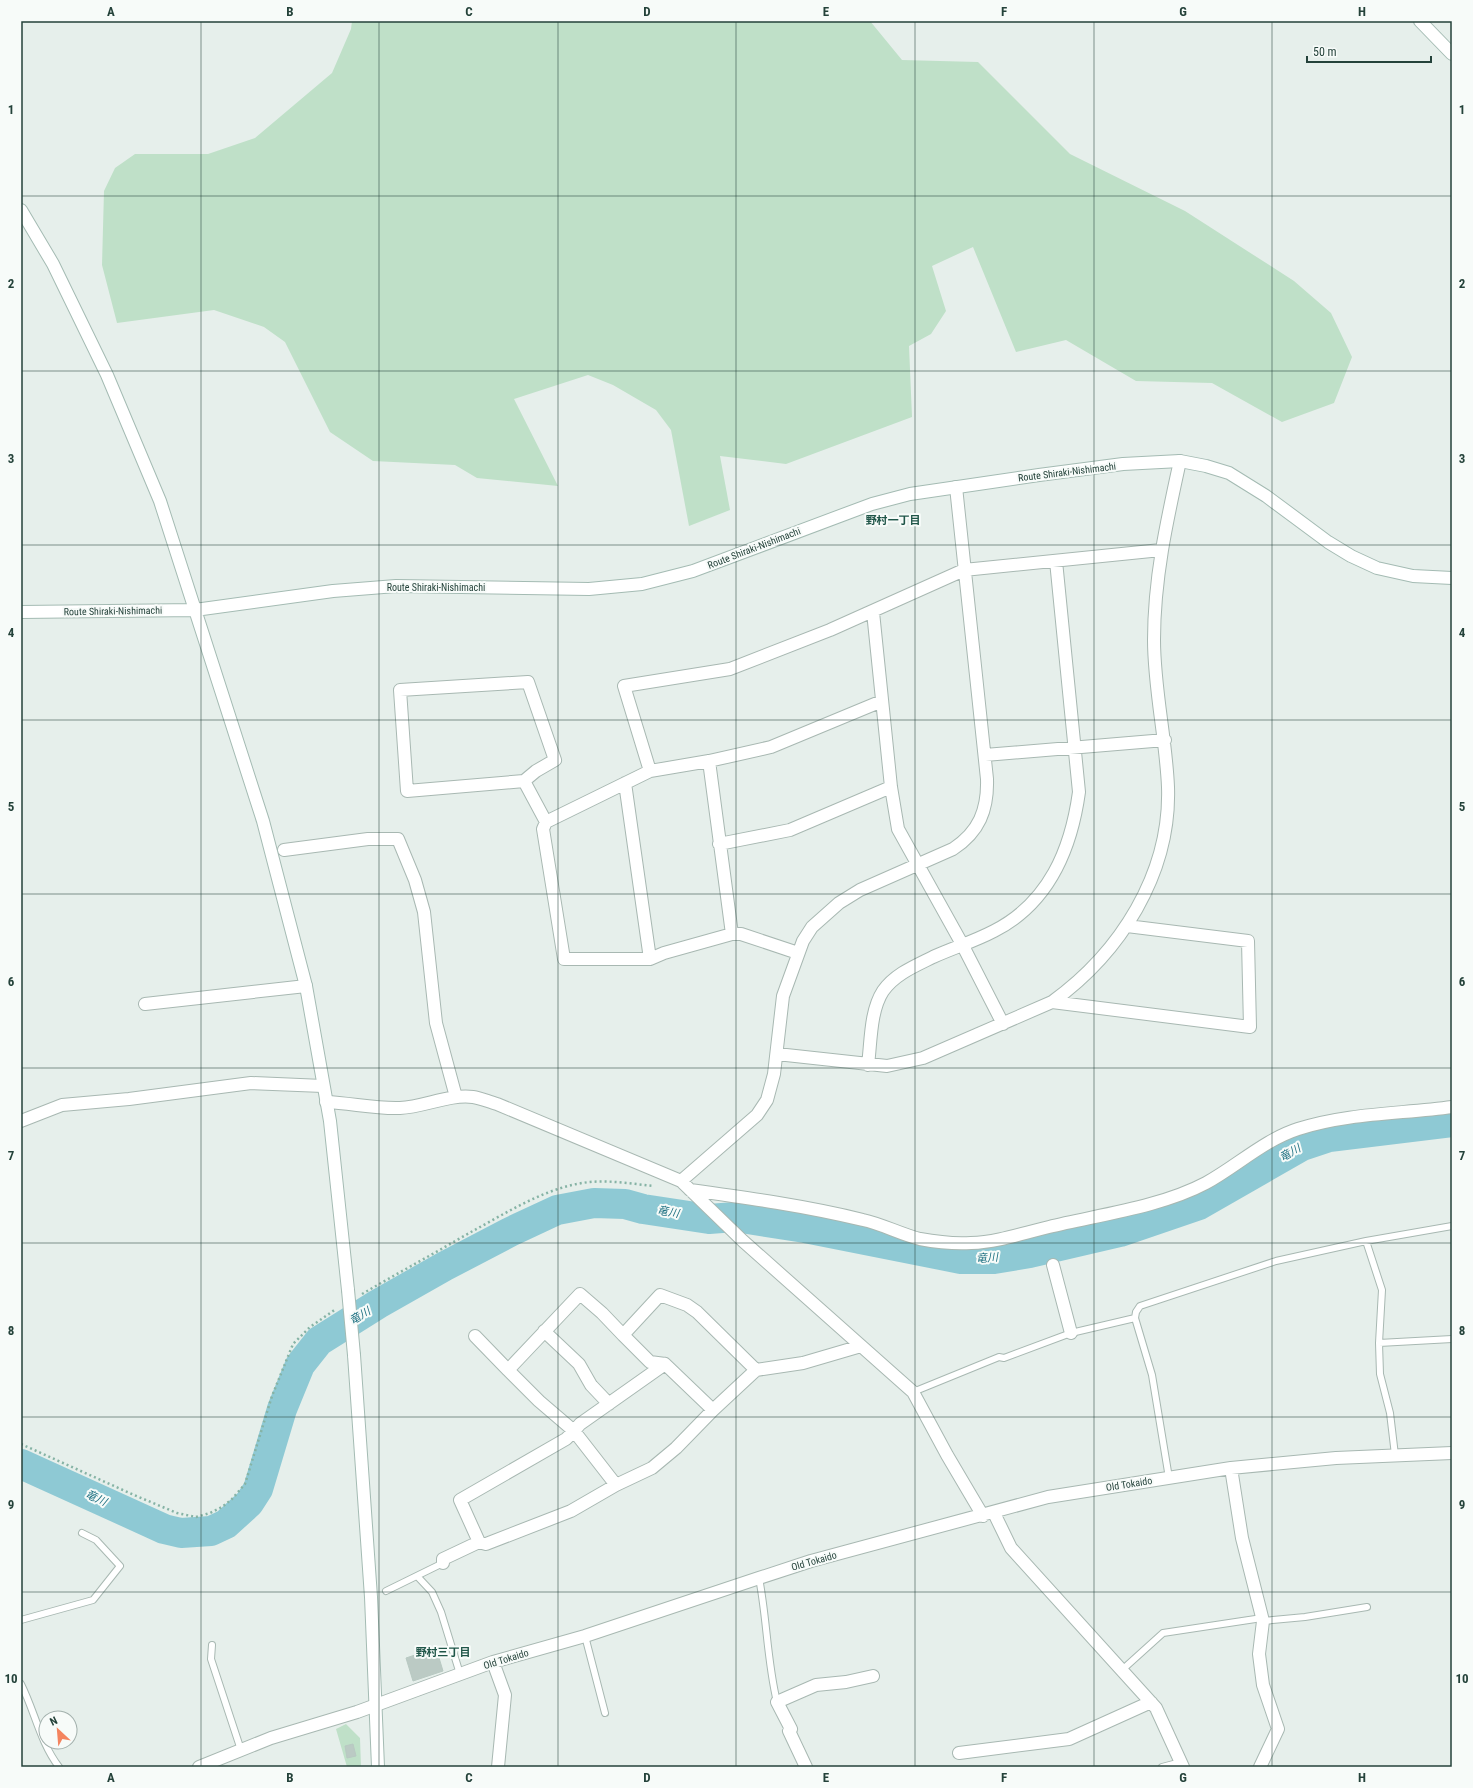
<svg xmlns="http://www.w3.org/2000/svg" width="1473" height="1788" viewBox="0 0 1473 1788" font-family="'Roboto Condensed','Noto Sans JP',sans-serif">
<rect width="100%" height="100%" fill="#e6efeb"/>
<path fill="#bfe0c8" d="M352,21H870L902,60L978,62L1070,154L1185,211L1294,281L1331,313L1352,357L1334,403L1282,422L1212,383L1136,381L1066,340L1016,352L973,247L932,266L946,311L931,334L909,346L912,417L786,464L720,456L730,510L689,526L671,430L656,410L613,385L588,375L514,399L558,486L477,478L455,465L373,461L330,432L285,342L264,327L214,310L117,323L102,265L104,191L115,168L135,154H208L255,138L332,73L351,29Z
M346,1724L360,1738L361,1767H347L336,1729Z"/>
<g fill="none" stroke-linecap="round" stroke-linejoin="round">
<path stroke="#8ec9d4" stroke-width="30" d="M21,1464L164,1529L181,1533L211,1531L226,1524L249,1503L258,1489L282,1409L300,1365L319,1341L378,1304L445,1266L510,1232L557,1210L594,1203L625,1204L643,1209L709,1219L735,1217L805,1228L961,1259H994L1030,1253L1120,1232L1199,1205L1302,1146L1329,1137L1452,1122"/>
</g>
<path fill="#bbcac4" stroke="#b8c9c2" d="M436,1648L443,1671L413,1681L406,1658Z
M353,1744L356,1756L347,1758L345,1746Z"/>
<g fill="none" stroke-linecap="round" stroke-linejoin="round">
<g stroke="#a8b8b2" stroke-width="8">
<path id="lane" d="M1366,1241L1382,1290L1379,1343L1380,1374L1390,1413L1395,1455
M1135,1318L1152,1375L1169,1478
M1379,1343L1452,1339
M913,1392L999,1357L1004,1358L1071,1333L1135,1318L1136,1312L1140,1306L1276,1261L1366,1241L1452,1226
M417,1576L432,1592L441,1612L460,1674
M759,1578C767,1619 767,1661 777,1702
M386,1591L443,1563
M21,1620L93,1600L120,1566L96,1540L82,1533
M1263,1621L1305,1617L1367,1607
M585,1636L605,1713
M212,1645L211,1659L241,1750
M1122,1670L1163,1633L1262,1618
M21,1684C35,1712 40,1742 59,1767
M1162,1767L1181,1762"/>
</g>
<g stroke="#a8b8b2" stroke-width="14">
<path id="street" d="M873,612L891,787L898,829L962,944L1003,1024
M528,682L555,760L536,771L524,781L407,791L400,690Z
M985,755L1165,740
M709,761L732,934
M650,771L624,686L730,669L830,630L964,570L1161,550
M524,781L546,822
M625,783L650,959
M719,844L790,830L891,787
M284,850L368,839H398L415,880L424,912L436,1023L456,1097
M798,953L741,934H732L664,953L650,959H564L543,829L546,822L650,771L709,761L771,747L882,701
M1052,1002L1250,1027L1248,941L1127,926
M145,1004L306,986
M777,1054L887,1066L923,1058L1052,1002C1120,953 1171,874 1168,787C1166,738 1154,689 1154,640C1154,578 1167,520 1180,461
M868,1065C871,1042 870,1011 883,991C895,974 915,966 933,957C953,948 975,941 994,931C1049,903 1071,850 1079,792L1056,561
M326,1102C351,1103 375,1109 400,1108C424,1107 449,1094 473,1097C481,1098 489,1102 497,1104L681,1181L743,1241L913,1392L947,1455L983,1516
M21,1121L62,1105L129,1099L251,1083L323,1086
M681,1181L757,1115L767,1100L774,1074L783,996L803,941L812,927L839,903L860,890L953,849C979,832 988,810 987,779L956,487
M690,1190C748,1198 806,1206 863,1220C882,1224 900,1234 920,1239C936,1242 954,1244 971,1243C998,1242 1023,1233 1049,1227C1098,1215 1161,1207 1206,1183C1237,1166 1264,1140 1298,1129C1348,1113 1401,1114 1452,1107
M1053,1265L1071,1333
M544,1331L579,1364L591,1385L609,1404
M623,1335L650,1362L665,1364
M756,1370L803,1363L861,1346
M1231,1468L1242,1538L1263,1621L1259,1654L1263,1685L1278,1729L1260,1767
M616,1485L574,1431L580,1424L665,1364L713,1410
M994,1513L1011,1548L1156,1708L1183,1767
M479,1542L460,1500L566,1439L574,1431L539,1401L508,1370
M443,1563V1559L479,1542L486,1544L571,1511L616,1485L652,1468L676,1448L713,1410L756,1370L697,1312L687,1305L660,1295L623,1335L602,1313L580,1294L508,1370L475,1336
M493,1662L505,1695L498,1767
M959,1753L1069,1739L1151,1702
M199,1767L271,1738L357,1712L493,1662L585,1636L759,1578L811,1561L1048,1497L1231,1468L1336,1458L1452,1453
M806,1767L789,1731L791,1729L777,1702L816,1685L846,1682L873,1676"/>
</g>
<g stroke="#a4bbb3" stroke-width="14">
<path id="secondary" d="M1420,21L1452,54
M21,210L53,264L107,375L160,501L263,821L306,986L330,1121L348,1290
M21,612L195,610L333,591L396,586L589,589L642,584L693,571L872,504L910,494L1039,475L1123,464L1180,461L1206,466L1229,473L1266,496L1328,542L1351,556L1377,568L1413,576L1452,578
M354,1355L371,1597L378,1767"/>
</g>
<path stroke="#86b3a5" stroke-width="2.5" stroke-dasharray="2 3" stroke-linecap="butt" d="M362,1294C398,1273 435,1253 471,1232C508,1212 548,1186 590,1182C611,1180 633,1184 654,1186
M21,1444L134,1495L177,1513L196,1517L210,1513L222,1507L232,1499L245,1484L272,1396L293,1344L310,1327L336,1309"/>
<use href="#lane" stroke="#fff" stroke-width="6"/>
<use href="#street" stroke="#fff" stroke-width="12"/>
<use href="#secondary" stroke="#fff" stroke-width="12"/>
<g stroke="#a4bbb3" stroke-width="14" stroke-linecap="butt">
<path id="secondary-bridge" d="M348,1290L354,1355"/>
</g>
<use href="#secondary-bridge" stroke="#fff" stroke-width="12"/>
</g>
<path fill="none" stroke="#24423a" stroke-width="1" stroke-opacity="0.55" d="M201,21V1767M379,21V1767M558,21V1767M736,21V1767M915,21V1767M1094,21V1767M1272,21V1767M21,196H1452M21,371H1452M21,545H1452M21,720H1452M21,894H1452M21,1068H1452M21,1243H1452M21,1417H1452M21,1592H1452"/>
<g text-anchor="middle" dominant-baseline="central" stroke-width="4" stroke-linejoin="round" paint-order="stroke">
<g font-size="10" fill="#24423a" stroke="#f7fbf9">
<text transform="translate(1067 472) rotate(-7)">Route Shiraki-Nishimachi</text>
<text transform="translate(754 548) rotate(-21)">Route Shiraki-Nishimachi</text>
<text x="436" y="587">Route Shiraki-Nishimachi</text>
<text transform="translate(113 611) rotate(-1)">Route Shiraki-Nishimachi</text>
<text transform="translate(1129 1484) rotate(-9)">Old Tokaido</text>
<text transform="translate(814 1561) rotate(-16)">Old Tokaido</text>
<text transform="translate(506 1659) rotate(-17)">Old Tokaido</text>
</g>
<g font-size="11" font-weight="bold" fill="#1f5548" stroke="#f7fbf9">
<text x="893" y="520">野村一丁目</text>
<text x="443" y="1652">野村三丁目</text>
</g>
<g font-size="11" font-style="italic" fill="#1c6f80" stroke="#f7fbf9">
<text transform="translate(1290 1153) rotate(-29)">竜川</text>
<text transform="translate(668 1212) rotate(10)">竜川</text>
<text transform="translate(987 1258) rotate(-4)">竜川</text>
<text transform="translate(360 1316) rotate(-31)">竜川</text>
<text transform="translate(96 1498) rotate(25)">竜川</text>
</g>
</g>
<rect width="1473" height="1788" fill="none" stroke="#f7fbf9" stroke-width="44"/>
<g transform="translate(58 1730) rotate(334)"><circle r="19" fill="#f7fbf9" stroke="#a3b1ad"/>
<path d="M0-3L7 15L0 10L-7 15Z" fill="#f4845f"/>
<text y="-6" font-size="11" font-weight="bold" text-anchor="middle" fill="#24423a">N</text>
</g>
<path d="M1307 56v6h124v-6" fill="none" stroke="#24423a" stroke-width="2"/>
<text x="1313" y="56" font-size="12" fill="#24423a" stroke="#f7fbf9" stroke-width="3" paint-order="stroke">50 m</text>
<rect x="22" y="22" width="1429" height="1744" fill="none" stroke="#24423a" stroke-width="1.5"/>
<g font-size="13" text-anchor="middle" font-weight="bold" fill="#24423a">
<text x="111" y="16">A</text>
<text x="290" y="16">B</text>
<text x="469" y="16">C</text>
<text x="647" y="16">D</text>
<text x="826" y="16">E</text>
<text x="1004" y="16">F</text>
<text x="1183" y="16">G</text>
<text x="1362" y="16">H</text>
<text x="11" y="114">1</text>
<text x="1462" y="114">1</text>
<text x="11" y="288">2</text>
<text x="1462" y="288">2</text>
<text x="11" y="463">3</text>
<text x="1462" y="463">3</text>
<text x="11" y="637">4</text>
<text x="1462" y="637">4</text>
<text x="11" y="811">5</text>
<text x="1462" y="811">5</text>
<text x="11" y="986">6</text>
<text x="1462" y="986">6</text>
<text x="11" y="1160">7</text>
<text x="1462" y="1160">7</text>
<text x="11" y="1335">8</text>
<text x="1462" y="1335">8</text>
<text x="11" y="1509">9</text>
<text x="1462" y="1509">9</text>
<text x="11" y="1683">10</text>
<text x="1462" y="1683">10</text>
<text x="111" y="1782">A</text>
<text x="290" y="1782">B</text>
<text x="469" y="1782">C</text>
<text x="647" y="1782">D</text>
<text x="826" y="1782">E</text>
<text x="1004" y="1782">F</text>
<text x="1183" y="1782">G</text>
<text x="1362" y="1782">H</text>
</g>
</svg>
